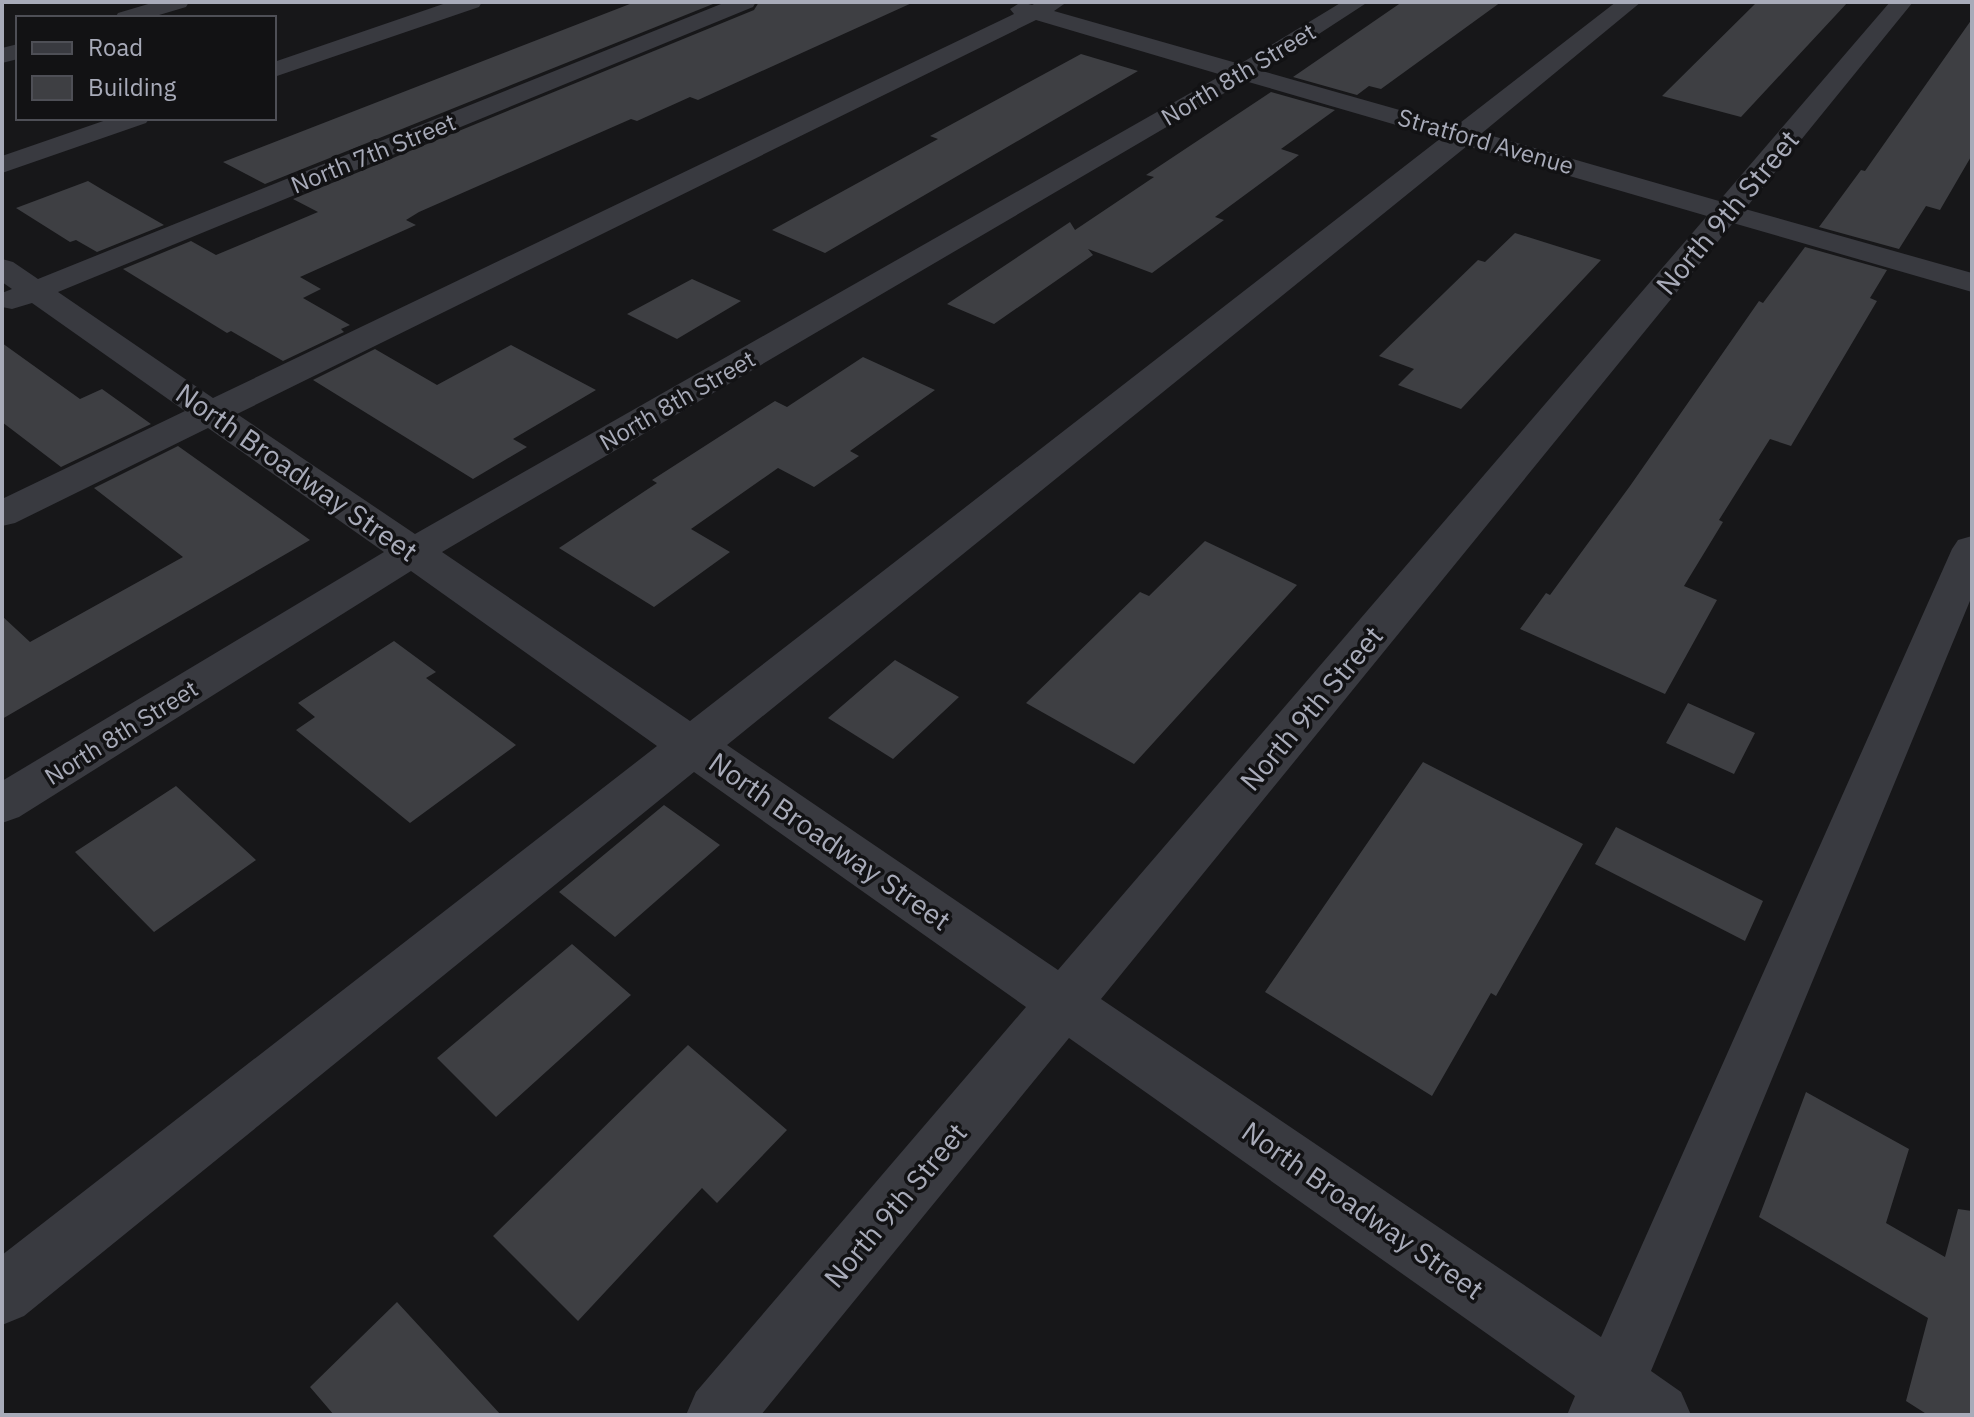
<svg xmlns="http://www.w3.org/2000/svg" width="1974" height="1417" viewBox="0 0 1974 1417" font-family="'IBM Plex Sans',sans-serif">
<rect width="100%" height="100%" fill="#171719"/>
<path fill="#3e3f43" d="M635,2H718L265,184L223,162Z
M759,2H914L698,100L690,97L637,121L631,119L419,212L406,220L416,225L300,277L321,289L303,298L350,325L341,329L344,332L283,361L231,331L227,333L123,269L191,241L216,255L318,212L293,199L754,10Z
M1402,2H1501L1381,89L1369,86L1357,95L1293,77Z
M1757,2H1848L1741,117L1662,96Z
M1972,19V155L1940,210L1926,206L1899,249L1819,227L1861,170L1865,171Z
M1081,54L1138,71L825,253L772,230L938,139L930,136Z
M1271,92L1335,110L1281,149L1299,155L1215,217L1224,220L1152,273L1088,249L1093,255L994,324L947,304L1070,222L1075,230L1154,177L1146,175Z
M88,181L103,190L164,225L97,252L76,240L70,242L16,208Z
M1515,233L1601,260L1461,409L1398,385L1414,369L1379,356L1478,260L1485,262Z
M1805,247L1887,270L1870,298L1877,301L1791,446L1770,439L1719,520L1723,522L1684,586L1717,600L1665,694L1520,629L1546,593L1550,595L1630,486L1759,301L1763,303Z
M692,279L741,301L677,339L627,314Z
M2,343L80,399L102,389L151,424L61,467L2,422Z
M511,345L596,390L513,439L527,447L473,479L313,380L375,349L437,385Z
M863,357L935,390L850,451L859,456L814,487L778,468L691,529L730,552L654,607L559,548L657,483L652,480L775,401L787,407Z
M178,446L310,540L2,719V616L30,642L183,557L94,488Z
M1205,541L1297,585L1134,764L1026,703L1140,592L1149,596Z
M394,641L436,672L426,678L516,745L410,823L296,730L315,717L298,703Z
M895,660L959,697L893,759L828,718Z
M1688,703L1755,733L1734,774L1666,743Z
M1423,762L1583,844L1496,996L1491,993L1432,1096L1265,992Z
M176,786L256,860L154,932L75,852Z
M664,805L720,845L615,937L559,892Z
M1616,827L1763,901L1745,941L1595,864Z
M572,944L631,995L496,1117L437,1058Z
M688,1045L787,1130L717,1203L702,1188L578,1321L493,1236Z
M1806,1092L1909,1149L1886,1223L1945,1257L1958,1209L1972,1211V1415H1928L1906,1401L1928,1318L1759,1217Z
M397,1302L501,1415H334L310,1387Z"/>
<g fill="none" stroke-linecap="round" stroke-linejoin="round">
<path fill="#393a40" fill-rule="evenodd" d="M155,2H189L186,7L149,18H115L118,13Z
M449,2H482L479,7L274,77V62Z
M726,2H756L753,7L58,292L213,398L1014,14L1010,9L1021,2L1032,5L1038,2H1067L1054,11L1240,64L1342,2H1368L1262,71L1456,126L1616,2H1641L1482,133L1719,201L1890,2H1913L1745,209L1972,273V292L1733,223L1101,999L1601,1337L1952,549L1958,540L1972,536V596L1651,1371L1681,1392L1691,1415H1567L1575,1396L1069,1038L761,1415H686L696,1392L1026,1007L694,772L24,1316L2,1325V1255L657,746L411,571L19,817L2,823V781L384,552L208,428L15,523L2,526V499L185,411L32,303L12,309L2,307V293L12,289L2,282V259L13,262L38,279ZM1036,20L1222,75L415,534L237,414ZM1245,81L1441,138L690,721L442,552ZM1467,146L1707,216L1058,970L727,745Z
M18,44V59L2,63V48Z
M112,118H150L146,123L2,173V156Z"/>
</g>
<g text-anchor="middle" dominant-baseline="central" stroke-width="7" stroke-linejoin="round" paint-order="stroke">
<g font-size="24" fill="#a8abb9" stroke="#121214">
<text transform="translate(1238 74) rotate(-31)">North 8th Street</text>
<text transform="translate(1486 141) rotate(16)">Stratford Avenue</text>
<text transform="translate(373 153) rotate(-22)">North 7th Street</text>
<text transform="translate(677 400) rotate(-30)">North 8th Street</text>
<text transform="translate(121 732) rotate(-32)">North 8th Street</text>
</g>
<g font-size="28" fill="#a8abb9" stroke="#121214">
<text transform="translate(1727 212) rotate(-50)">North 9th Street</text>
<text transform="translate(297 472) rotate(35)">North Broadway Street</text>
<text transform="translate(1311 708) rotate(-50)">North 9th Street</text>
<text transform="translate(830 841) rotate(35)">North Broadway Street</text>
<text transform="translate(895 1205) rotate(-50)">North 9th Street</text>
<text transform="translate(1363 1210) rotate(35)">North Broadway Street</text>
</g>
</g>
<rect width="1974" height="1417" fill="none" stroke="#a8abb9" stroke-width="8"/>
<rect x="16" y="16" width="260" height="104" fill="#121214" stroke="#4e4f56" stroke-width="2"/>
<rect x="32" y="42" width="40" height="12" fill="#393a40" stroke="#4e4f56" stroke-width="2"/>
<text x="88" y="56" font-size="24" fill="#a8abb9">Road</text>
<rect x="32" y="76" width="40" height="24" fill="#3e3f43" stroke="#4e4f56" stroke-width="2"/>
<text x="88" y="96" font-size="24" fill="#a8abb9">Building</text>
</svg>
